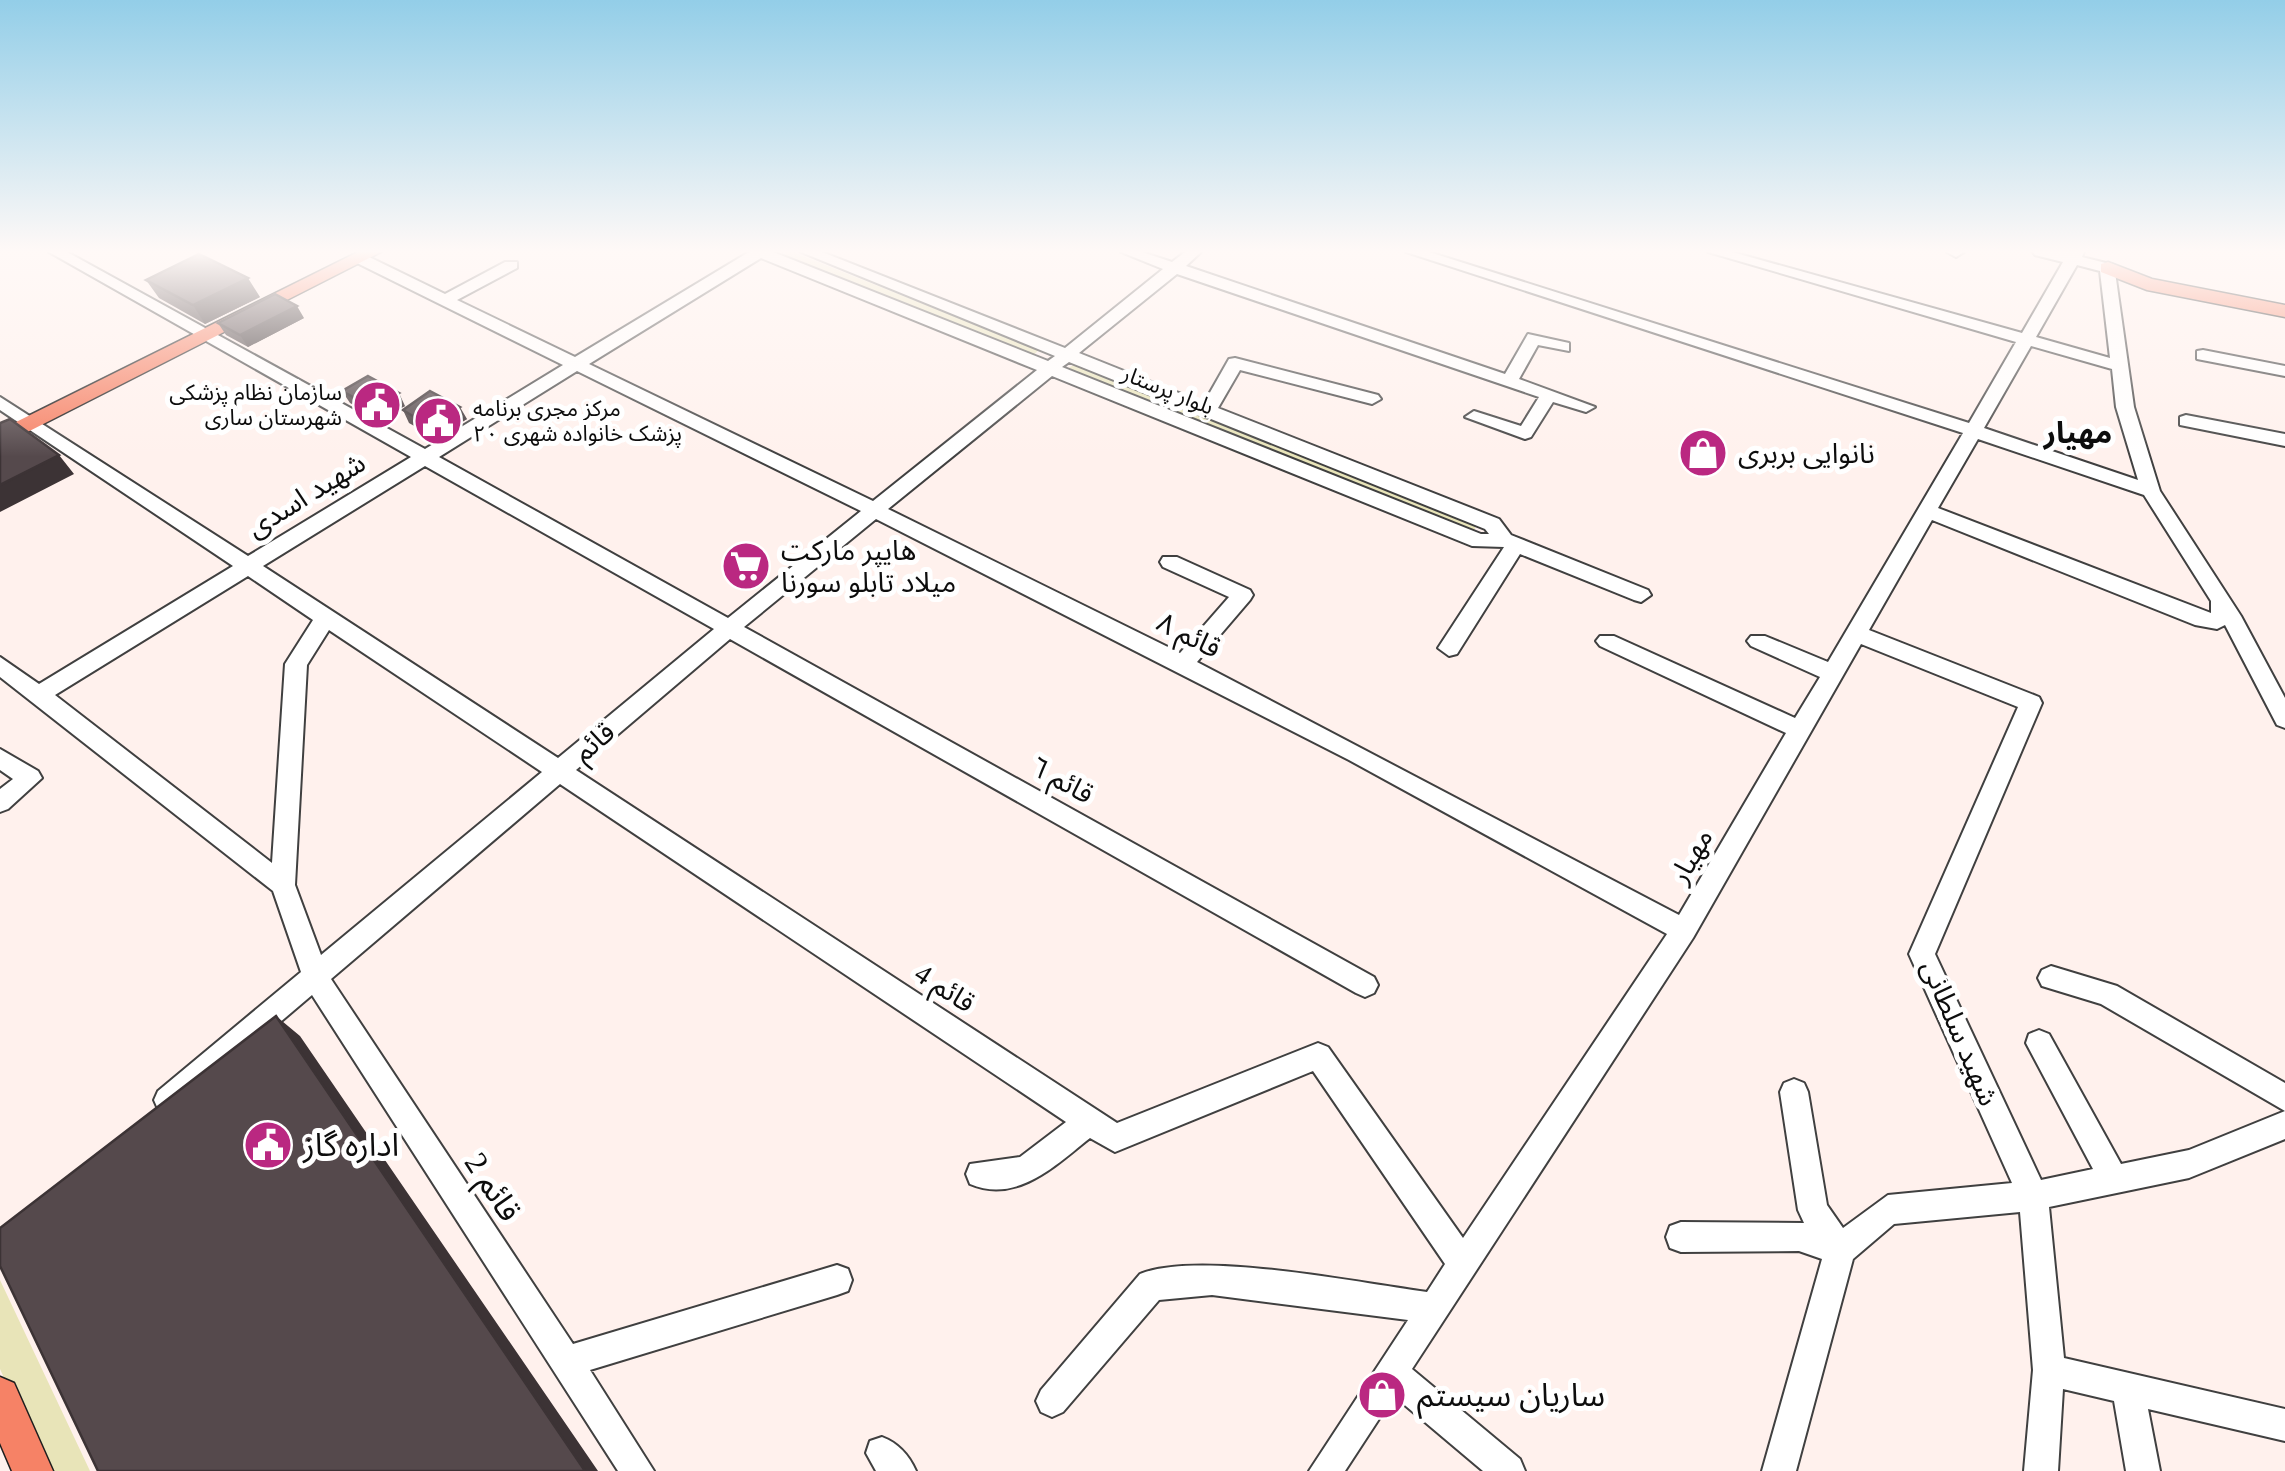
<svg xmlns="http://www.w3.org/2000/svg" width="2285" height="1471" viewBox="0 0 2285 1471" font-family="'Times New Roman','Noto Sans Arabic',serif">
<rect width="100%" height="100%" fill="#fff1ed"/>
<path fill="#e8e4b8" d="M788,252H793L1039,350L1030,358L783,256Z
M1075,364L1476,525L1474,531L1067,369Z
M0,1280L90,1471H46L0,1369Z"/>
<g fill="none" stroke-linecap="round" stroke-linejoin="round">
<g stroke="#404040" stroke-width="4">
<path id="minor" d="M49,252H67L425,449L563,365L353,261V255H365L445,294L505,262H517V268L457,300L575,357L749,252H773L1048,361L1055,356L801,252H822L1065,348L1163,269L1121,252H1142L1172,262L1185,252H1201L1186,266L1505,374L1528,334L1569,343V351L1538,345L1519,379L1595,407L1586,412L1553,402L1531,437L1525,439L1465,417L1474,411L1521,426L1539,397L1177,274L1079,353L1204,403L1229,359L1235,358L1378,395L1381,399L1372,404L1240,370L1218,408L1499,519L1511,535L1648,590L1651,595L1641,602L1634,600L1520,554L1457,654L1449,656L1438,648L1504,547L1472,546L1052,376L888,509L1180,653L1229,597L1163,567L1160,562L1163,557H1177L1250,590L1253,595L1250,600L1197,662L1679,915L1786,733L1600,646L1596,641L1600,636H1614L1795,718L1820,677L1751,646L1747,641L1751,636H1765L1828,662L1963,433L1406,252H1429L1969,423L2016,342L1708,252H1732L2022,333L2063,262L2035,255L2033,252H2084L2082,257L2114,265L2134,407L2160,491L2241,616L2285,698V728L2277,725L2225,625L2217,629L2195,625L1932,520L1869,630L2039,697L2042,703L1935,954L2041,1180L2093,1169L2026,1043L2029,1034L2039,1030L2049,1034L2121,1164L2189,1150L2285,1111V1139L2189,1178L2049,1207L2064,1358L2285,1409V1441L2148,1409L2160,1471H2126L2114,1401L2063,1389L2058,1471H2024L2033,1370L2020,1212L1894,1224L1853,1259L1796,1471H1762L1822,1259L1799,1251L1681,1252L1670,1248L1666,1237L1670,1226L1681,1222L1804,1223L1798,1210L1780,1092L1784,1083L1794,1079L1804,1083L1808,1092L1827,1205L1843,1228L1888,1195L2012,1183L1909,954L2018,707L1861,644L1693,938L1412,1369L1520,1459L1525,1471H1483L1394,1396L1345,1471H1309L1408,1320L1212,1295L1159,1300L1063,1412L1052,1417L1041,1412L1036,1401L1041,1390L1140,1274C1198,1250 1360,1283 1427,1292L1445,1264L1313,1071L1115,1152L1090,1138C1056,1165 1017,1204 970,1184L966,1174L970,1164L1020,1157L1066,1122L560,784L331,979L573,1344L837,1265L848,1269L852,1280L848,1291L837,1295L590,1370L654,1471H618L312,995L178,1109L168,1113L158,1109L154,1100L158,1091L301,972L273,891L0,677V657L39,684L233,566L0,410V397L248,556L411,457ZM761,258L1037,370L873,501L589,364ZM2077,265L2100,271L2110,358L2036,337ZM2031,346L2112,369L2116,407L2138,480L1984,428ZM1069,362L1485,529L1489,534H1481L1062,367ZM577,371L861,511L728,618L439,457ZM1978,439L2144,495L2211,601V613L1938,508ZM425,466L714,629L558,758L263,566ZM876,519L1349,760L1667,934L1463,1238L1328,1047L1318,1043L1117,1123L576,770L730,639L1356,993L1365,997L1374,993L1378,985L1374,977L744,627ZM248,576L313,620L285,664L272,863L55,695ZM329,630L542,772L321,955L295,885L307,665Z
M1947,252H1964L1956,257Z
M2203,350L2285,366V376L2197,359V351Z
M2186,415L2285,434V446L2180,425V417Z
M0,749L38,771L42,778L8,809L0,812V789L13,779L0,770Z
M2051,966L2117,986L2285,1083V1111L2101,1004L2042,986L2038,978L2042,970Z
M882,1437C898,1443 909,1455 916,1471H876L866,1453L870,1441Z"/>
</g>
<g stroke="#1e1e1e" stroke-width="3">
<path id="major" d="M358,252H381L0,446V430Z
M2108,262L2152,279L2285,305V317L2147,290L2101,272V264Z
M0,1377L14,1383L53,1471H12L0,1443Z"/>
</g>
<use href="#minor" fill="#fff" fill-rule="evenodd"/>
<use href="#major" fill="#f68266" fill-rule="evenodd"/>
</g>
<path fill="#493f41" d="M146,280L260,297L205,324L159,298Z
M304,318L248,347L226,335L218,323Z
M342,391L405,406L379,419L350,403Z
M403,410L467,419L435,438L409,423Z"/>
<path fill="#3c3335" d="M248,278L260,297L205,324L193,305Z
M297,306L304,318L248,347L240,335Z
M399,393L405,406L379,419L372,407Z
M460,407L467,419L435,438L429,426Z
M59,455L74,474L0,512V485Z
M276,1016L300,1036L598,1471H585Z"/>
<path fill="#55494c" stroke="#3c3335" stroke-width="2.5" d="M199,254L248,278L193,305L146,280Z
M275,294L297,306L240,335L218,323Z
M368,376L399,393L372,407L342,391Z
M430,391L460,407L429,426L403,410Z
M10,419L59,455L0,485V423Z
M276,1016L585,1471H98L0,1266V1228Z"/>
<linearGradient id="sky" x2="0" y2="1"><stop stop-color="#93cee8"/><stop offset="0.55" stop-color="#fff9f7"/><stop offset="1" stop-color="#fff9f7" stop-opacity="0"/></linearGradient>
<rect width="2285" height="457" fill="url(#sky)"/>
<defs>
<g id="civic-disc" transform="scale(2.5)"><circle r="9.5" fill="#ba2881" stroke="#fff"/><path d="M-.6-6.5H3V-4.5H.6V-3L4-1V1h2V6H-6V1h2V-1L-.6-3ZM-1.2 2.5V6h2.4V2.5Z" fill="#fff"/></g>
<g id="shop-disc" transform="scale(2.5)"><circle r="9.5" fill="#ba2881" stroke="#fff"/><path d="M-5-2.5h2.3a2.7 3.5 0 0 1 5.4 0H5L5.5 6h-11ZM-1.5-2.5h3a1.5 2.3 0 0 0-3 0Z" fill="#fff"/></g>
<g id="supermarket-disc" transform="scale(2.5)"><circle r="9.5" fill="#ba2881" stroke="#fff"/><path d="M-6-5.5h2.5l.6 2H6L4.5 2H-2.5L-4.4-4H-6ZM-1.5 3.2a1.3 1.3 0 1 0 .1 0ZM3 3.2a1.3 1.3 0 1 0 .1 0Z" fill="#fff"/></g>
</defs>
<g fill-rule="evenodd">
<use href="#civic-disc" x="377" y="405"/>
<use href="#civic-disc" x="438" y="421"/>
<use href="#shop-disc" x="1703" y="453"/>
<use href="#supermarket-disc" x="746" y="566"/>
<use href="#civic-disc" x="268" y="1145"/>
<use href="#shop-disc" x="1382" y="1395"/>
</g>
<g text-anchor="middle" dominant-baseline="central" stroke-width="10" stroke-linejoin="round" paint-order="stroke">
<g font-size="22" fill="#0d0d0d" stroke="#fff">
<text transform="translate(1168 390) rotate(22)">بلوار پرستار</text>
</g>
<g font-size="22" fill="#0d0d0d" stroke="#fff" text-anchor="end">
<text x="342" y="392">سازمان نظام پزشکی<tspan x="342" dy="25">شهرستان ساری</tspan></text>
<text x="473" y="408" text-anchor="start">مرکز مجری برنامه<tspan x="473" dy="25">پزشک خانواده شهری ٢٠</tspan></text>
</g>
<g font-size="28" fill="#0d0d0d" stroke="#fff" text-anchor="start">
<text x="1738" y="453">نانوایی بربری</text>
<text x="781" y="550">هایپر مارکت<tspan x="781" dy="32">میلاد تابلو سورنا</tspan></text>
</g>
<g font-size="28" fill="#0d0d0d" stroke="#fff">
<text transform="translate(306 495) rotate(-32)">شهید اسدی</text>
<text transform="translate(1189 635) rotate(27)">قائم ٨</text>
<text transform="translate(594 742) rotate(-40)">قائم</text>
<text transform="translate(1062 780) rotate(29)">قائم ٦</text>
<text transform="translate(1691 856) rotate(-60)">مهیار</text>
<text transform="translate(945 988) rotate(33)">قائم 4</text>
<text transform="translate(1960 1033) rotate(67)">شهید سلطانی</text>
</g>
<g font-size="30" font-weight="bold" fill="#0d0d0d" stroke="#fff">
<text x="2078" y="432">مهیار</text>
</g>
<g font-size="32" fill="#0d0d0d" stroke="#fff" text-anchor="start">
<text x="303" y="1145">اداره گاز</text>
<text x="1417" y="1395">ساریان سیستم</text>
</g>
<g font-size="32" fill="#0d0d0d" stroke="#fff">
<text transform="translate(493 1187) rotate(57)">قائم 2</text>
</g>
</g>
</svg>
